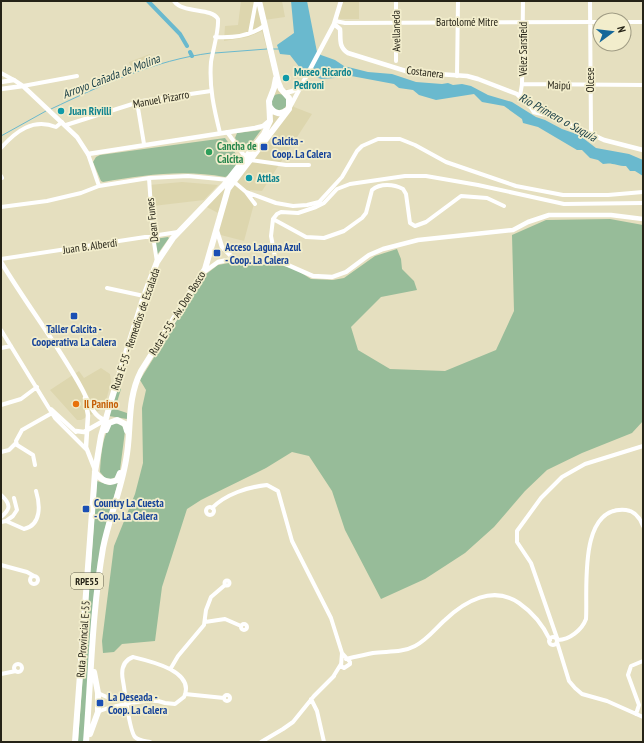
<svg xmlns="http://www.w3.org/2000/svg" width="644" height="743" viewBox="0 0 644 743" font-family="'PT Sans Narrow',sans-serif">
<rect width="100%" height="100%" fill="#e5dfbf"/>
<path fill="#ddd6ae" d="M241,1H282L285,17L264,20L279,81L285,89L289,90L294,107L312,114L262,191L250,190L255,200L244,241L213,233L218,213L201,204L217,189L257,141L267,123L266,103L274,83L273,73L262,31L248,37L224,41L225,26L238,25Z
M339,1H359V19H341L335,17Z
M150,54L153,61L132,70L129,62Z
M182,182L218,185L204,200L153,206L149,185Z
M101,368L110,374L111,382L104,408L81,420H77L50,390L79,371L84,378Z"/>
<path fill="#97bc99" d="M271 102a8 8 0 1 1 16 0a8 8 0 1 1-16 0Z
M261,130L247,149H243L235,138L237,133Z
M225,138C231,147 243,158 234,169C231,172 229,176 225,177C184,169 143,175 103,182L101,181L93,162L96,157L100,155Z
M610,219L643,225V421L632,433L582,453L547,470L525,491L494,527L465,553L425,579L381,599L345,530L332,491L309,456L292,452L266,468L201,500L187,509L162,587L155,641L122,644L114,652L103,653L102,641L114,546L135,494L143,463L142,408L146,390L140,380L205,275L218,265L229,263L280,265L295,269L311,279L333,280L344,278L375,256L397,249L401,259L402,269L414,281L417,290L381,297L351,327L358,350L390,369L445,371L496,350L514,311L512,235L546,220Z
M168,237L169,238L157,255L155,239Z
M117,387L121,389L115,409L127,413V419L109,416Z
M112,423L121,424L125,431L120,470L116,477L111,479L105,478L100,472C101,456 102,435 112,423Z
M97,481L109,485L118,483L106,524L84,742H78Z"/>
<path fill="#6ab9ce" d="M291,1H307L317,52L321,55L335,60L344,66L368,72L392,74L416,82L442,84L448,83L453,85L462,84L471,86L488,95L512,102L536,117L545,120L562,129L579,135L596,148L629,154L643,160V176L635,171H630L626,166C617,166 612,162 603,164L598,160L590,158L582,150H577L538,127L523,123L522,119L504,106L482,102L474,94L436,100L419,95L413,90L399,88L394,84L346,75L335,78L321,79L304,73L290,55L280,54L277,45L294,33Z"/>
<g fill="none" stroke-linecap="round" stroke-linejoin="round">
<path stroke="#6ab9ce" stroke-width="1" d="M272,49H279
M215,53L267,49
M51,109C102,85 155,60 211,53
M1,136L46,111"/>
<path stroke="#6ab9ce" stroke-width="4" d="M148,1L180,34L187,46
M190,52L192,56"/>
<path stroke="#fff" stroke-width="4" d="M174,1C183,14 211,7 218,19C219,31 213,49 211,62C209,87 214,109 220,133
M396,1V61
M590,1L591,135
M335,21L345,23L600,22
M624,22H643
M250,33L256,1
M215,37C231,38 250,36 264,26
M1,73L14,80
M457,76L458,1
M522,84L643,85
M23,86L77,76
M520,96L522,84L523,1
M137,102L144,144
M66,125L142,101L211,91
M227,132L246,158
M1,148C16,131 33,118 56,127L62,122
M88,154L99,186
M250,160L286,165H309
M1,176L2,178
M149,178L153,236L157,262
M233,181L246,192L276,203L293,206L307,205L319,202L342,177L357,151L362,146L378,139H400L415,145L446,162L516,186L563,195H608L643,192
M246,192L255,204
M1,207L47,201L81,193L99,186L149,178L188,176L229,180
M273,219L306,237L324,238L344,231L362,218L366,213L372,190C380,183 394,184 403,189L406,194L410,223L415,226L426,222L461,196L487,198L504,206
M1,259L178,232
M276,262L271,236L273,219L277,214L281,212L298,213L316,207L324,203L337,189L350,184L405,176H426L478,185L564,204L643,203
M107,288L144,296
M1,330L55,418L86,449
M1,348L11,346
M1,405L21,399L37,387
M51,409L76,432
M1,452L9,450L16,443
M35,465L33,455L17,445L16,441L22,430L52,413
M1,495C11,504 11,509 1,517
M206 511a4 4 0 1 1 8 0a4 4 0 1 1-8 0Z
M212,508C226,494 248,487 267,485L278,491L292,541L331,618L342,653L341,666L344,668L350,664V662L342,653
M6,521L13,516L17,510L14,498
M1,522L6,521L24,529C42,525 40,504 36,491
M1,565L27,572L34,576
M30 580a4 4 0 1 1 8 0a4 4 0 1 1-8 0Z
M224.5 583a2.5 2.5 0 1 1 5 0a2.5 2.5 0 1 1-5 0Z
M205,622L225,619L241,626
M241 627a3 3 0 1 1 6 0a3 3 0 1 1-6 0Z
M549 641a4 4 0 1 1 8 0a4 4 0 1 1-8 0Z
M557,638L531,563L517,542V531L541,498L562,477L585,464L643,446
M558,640C569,640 582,630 586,619C588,592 577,505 626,510C635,511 640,518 643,526
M557,642L569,681L575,688L582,694L607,701L643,717
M346,659C354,657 364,655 373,653C387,651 402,653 415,646C427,640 435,629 445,620C465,601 493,585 519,603C532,612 543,625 550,640
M14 668a4 4 0 1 1 8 0a4 4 0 1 1-8 0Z
M171,668L178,656L204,625L206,610L211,597L225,585
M1,674L16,671
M333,677L341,664
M98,693L109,698L115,699L141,696L165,703L175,704L184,697C196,671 150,661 133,657C122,661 121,671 123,681C125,691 129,731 135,737C139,741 145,741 150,742
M185,694L224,698
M224 698a3 3 0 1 1 6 0a3 3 0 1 1-6 0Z
M311,699L317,711L324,742
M98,712C109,706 143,700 156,701
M636,714L639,705L628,675L631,666L643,661
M261,742L283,729L293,722L314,696L334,676"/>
<path stroke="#fff" stroke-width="4.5" d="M334,24L340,29C341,38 338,47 348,53L409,72L467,76L478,79L517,94L529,106L537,108L548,115
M1,82L14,80L23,86L77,137L88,154L255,128L263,126L269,121
M1,89L23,86
M285,93L293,91L299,86
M290,107L334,24L341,1
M531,107L534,112L552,116L604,140L643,150
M217,231L222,247L234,259
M1,262C27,305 58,345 82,389C88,400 93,417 105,420
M204,272L218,262L228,260L246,262H281L313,276L332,277L346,272L369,255L383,249L418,240L513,230L528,222L549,215H611L643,219
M85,398L88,415L86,447L95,470
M76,431L84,432L105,420"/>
<path stroke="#fff" stroke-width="6" d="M270,107C274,114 281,115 287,110
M106,430L109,423L117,420L125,424L127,431
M95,472C101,480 108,485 117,480L120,473
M90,734L98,712V693L94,672
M75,742L95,472L101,436L111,401L144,296L157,262L173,238L224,185L264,134L270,121L269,101L274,88L276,78
M86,742C91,678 92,612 103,548C109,518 121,490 126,460C132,429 126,401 141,371L205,269L228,189L289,109V98L281,89L278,82L259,1"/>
</g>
<g fill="#0f9aa8" stroke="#f2edcc" stroke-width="1.5">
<circle cx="286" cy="78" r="4"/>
<circle cx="61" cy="111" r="4"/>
<circle cx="249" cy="178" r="4"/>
</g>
<g fill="#1a4fb4" stroke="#f2edcc" stroke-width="1.5">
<rect x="260" y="143" width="8" height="8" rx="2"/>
<rect x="213" y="249" width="8" height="8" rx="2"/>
<rect x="70" y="312" width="8" height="8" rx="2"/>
<rect x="82" y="505" width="8" height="8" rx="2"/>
<rect x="96" y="699" width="8" height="8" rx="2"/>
</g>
<circle fill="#2e9e5b" stroke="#f2edcc" stroke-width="1.5" cx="209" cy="152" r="4"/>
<circle fill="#e8710a" stroke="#f2edcc" stroke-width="1.5" cx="76" cy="404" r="4"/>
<g text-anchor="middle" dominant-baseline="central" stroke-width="3.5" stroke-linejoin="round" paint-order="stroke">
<rect fill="#f2edcc" stroke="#62604d" stroke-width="1" x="71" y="573" width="32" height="16" rx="3"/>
<g font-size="10" font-weight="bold" fill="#252317">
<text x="87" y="581">RPE55</text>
</g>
<g font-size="11" fill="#252317" stroke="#f2edcc">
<text x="467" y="22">Bartolomé Mitre</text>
<text transform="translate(396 31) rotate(-91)">Avellaneda</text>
<text transform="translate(523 49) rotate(-90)">Vélez Sarsfield</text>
<text transform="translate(425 72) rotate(7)">Costanera</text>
<text transform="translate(590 80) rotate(-90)">Olcese</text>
<text transform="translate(559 85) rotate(2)">Maipú</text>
<text transform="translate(161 99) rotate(-10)">Manuel Pizarro</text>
<text transform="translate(152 220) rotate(-96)">Dean Funes</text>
<text transform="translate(90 246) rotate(-8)">Juan B. Alberdi</text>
<text transform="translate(177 313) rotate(-58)">Ruta E-55 - Av. Don Bosco</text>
<text transform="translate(135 329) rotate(-71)">Ruta E-55 - Remedios de Escalada</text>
<text transform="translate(83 639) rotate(-86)">Ruta Provincial E-55</text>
</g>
<g font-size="11" font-weight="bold" fill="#0d838f" stroke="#f2edcc" text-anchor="start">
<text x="294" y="72">Museo Ricardo<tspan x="294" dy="13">Pedroni</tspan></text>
<text x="69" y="111">Juan Rivilli</text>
<text x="257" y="178">Attlas</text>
</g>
<g font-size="11" font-weight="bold" fill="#164399" stroke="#f2edcc" text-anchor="start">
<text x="272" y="141">Calcita -<tspan x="272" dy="13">Coop. La Calera</tspan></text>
<text x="225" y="247">Acceso Laguna Azul<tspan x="225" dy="13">- Coop. La Calera</tspan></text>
<text x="74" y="329" text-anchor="middle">Taller Calcita -<tspan x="74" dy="13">Cooperativa La Calera</tspan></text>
<text x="94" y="503">Country La Cuesta<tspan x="94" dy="13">- Coop. La Calera</tspan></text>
<text x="108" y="697">La Deseada -<tspan x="108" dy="13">Coop. La Calera</tspan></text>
</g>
<g font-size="11" font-weight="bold" fill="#27864d" stroke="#f2edcc" text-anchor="start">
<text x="217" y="146">Cancha de<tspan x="217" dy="13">Calcita</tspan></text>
</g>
<g font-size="11" font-weight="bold" fill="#c56008" stroke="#f2edcc" text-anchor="start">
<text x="84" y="404">Il Panino</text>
</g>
<g font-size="12" font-style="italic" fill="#153b44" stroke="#f2edcc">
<text transform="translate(111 76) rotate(-21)">Arroyo Cañada de Molina</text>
<text transform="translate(558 117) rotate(29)">Río Primero o Suquía</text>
</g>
</g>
<rect width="644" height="743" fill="none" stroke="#252317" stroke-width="4"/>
<g transform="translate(612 32) rotate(75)"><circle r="19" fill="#f2edcc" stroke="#a09c84"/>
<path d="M0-3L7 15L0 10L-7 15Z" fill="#156799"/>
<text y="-6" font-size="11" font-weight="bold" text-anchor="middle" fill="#252317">N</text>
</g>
</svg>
